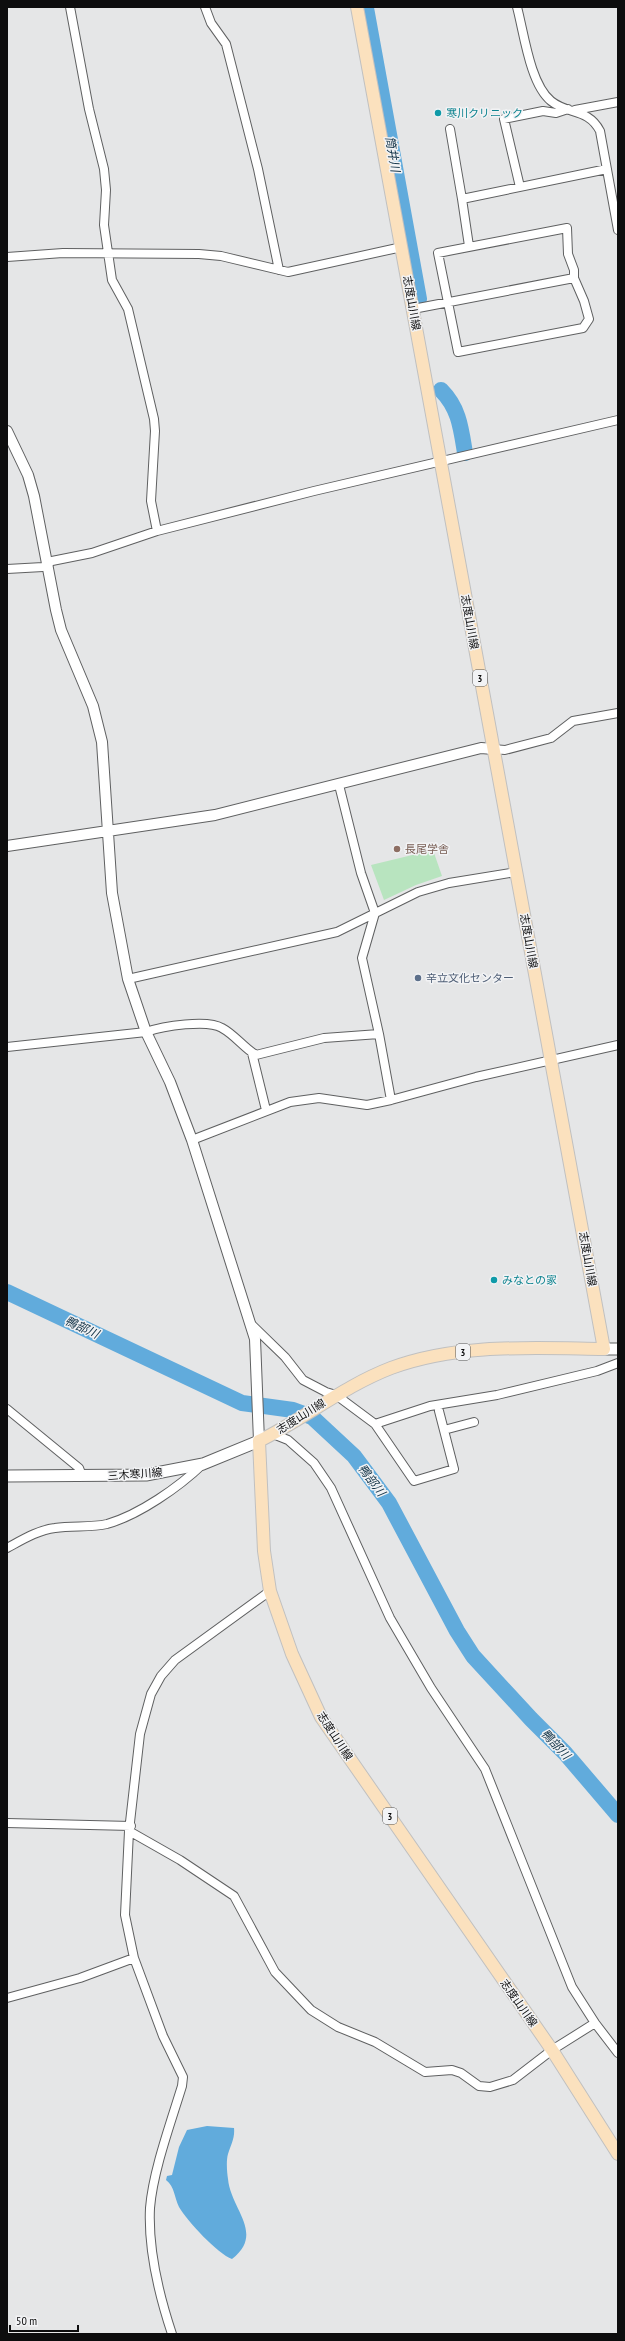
<svg xmlns="http://www.w3.org/2000/svg" width="625" height="2341" viewBox="0 0 625 2341" font-family="'PT Sans Narrow','Noto Sans JP',sans-serif">
<rect width="100%" height="100%" fill="#e5e6e7"/>
<path fill="#b8e4bf" d="M433,850L442,876L416,885L384,900L371,865Z"/>
<path fill="#61abdc" d="M207,2126L234,2128C235,2138 231,2145 228,2154C226,2161 227,2172 228,2179C231,2210 265,2233 232,2259C218,2254 187,2221 179,2207C174,2197 175,2187 166,2180L167,2176L172,2175L179,2147L187,2130Z"/>
<g fill="none" stroke-linecap="round" stroke-linejoin="round">
<path stroke="#61abdc" stroke-width="16" d="M366,8L419,299
M441,390C459,408 461,428 465,453
M7,1292L242,1403L293,1410L312,1417L354,1456L389,1503L457,1631L473,1656L531,1719L565,1753L618,1815"/>
<g stroke="#5f6061" stroke-width="10">
<path id="minor" d="M70,7L89,109L104,169L106,190L104,225L112,280L128,309L154,419L155,431L151,501L157,531
M205,7L211,23L226,44L258,169L279,270
M517,7C524,33 530,84 551,101C568,115 588,108 600,131L618,230
M575,110L618,102
M450,129L462,199
M520,187L504,119L543,111L556,113L568,109
M567,228L568,254L574,270V278L584,301L589,319L583,328L458,352L438,253Z
M469,246L462,199L607,169
M7,257L63,253L199,254L221,256L288,272L402,247
M413,309L574,278
M7,569L43,567L52,561L92,553L157,531L314,491L618,420
M493,749L505,750L551,738L573,721L618,713
M339,785L361,873L375,913L362,958L379,1034L391,1100
M128,979L337,932L418,892L449,883L516,872
M7,1047L146,1032C163,1026 208,1019 222,1028C235,1035 244,1048 256,1055L324,1038L379,1034
M252,1053L266,1110
M192,1140L290,1102L319,1098L367,1105L391,1100L476,1077L618,1045
M251,1324L285,1357L303,1380L326,1392L336,1395L375,1424L430,1406L497,1395L597,1371L618,1363
M7,1409L79,1468L82,1476
M375,1424L414,1481L454,1469L439,1411
M444,1430L474,1422
M273,1434L288,1440L314,1463L331,1488L390,1618L431,1688L485,1769L572,1987L595,2023L618,2053
M7,1548C22,1540 38,1530 55,1528C72,1525 90,1528 107,1524C139,1515 179,1487 203,1464
M7,1823L131,1826
M129,1831L180,1860L234,1896L275,1972L311,2010L338,2027L375,2042L425,2072L452,2070L461,2073L479,2086L490,2087L513,2080L552,2050L595,2023
M7,1998L80,1978L134,1958
M172,2334C159,2295 148,2249 150,2208C153,2171 171,2122 182,2086L183,2077L163,2036L134,1958L125,1915L129,1831L140,1734L151,1694L161,1676L175,1660L270,1591"/>
</g>
<g stroke="#5f6061" stroke-width="12">
<path id="tertiary" d="M7,431L28,475L34,496L56,610L61,630L93,706L102,742L112,893L128,979L146,1032L170,1082L192,1140L255,1339L259,1441
M7,846L215,815L481,748L493,749"/>
</g>
<g stroke="#5f6061" stroke-width="13">
<path id="secondary" d="M604,1349H618
M7,1476L146,1475L203,1464L259,1441"/>
</g>
<g stroke="#c0c0c0" stroke-width="14">
<path id="primary" d="M357,7L604,1349C533,1348 459,1343 391,1368C344,1386 304,1419 259,1441L264,1551L270,1591L292,1654L321,1717L552,2050L618,2154"/>
</g>
<use href="#minor" stroke="#fff" stroke-width="8"/>
<use href="#tertiary" stroke="#fff" stroke-width="10"/>
<use href="#secondary" stroke="#fff" stroke-width="11"/>
<use href="#primary" stroke="#fbe1be" stroke-width="12"/>
</g>
<g fill="#0f9aa8" stroke="#f2f3f5" stroke-width="1.5">
<circle cx="438" cy="113" r="4"/>
<circle cx="494" cy="1280" r="4"/>
</g>
<circle fill="#8d6e63" stroke="#f2f3f5" stroke-width="1.5" cx="397" cy="849" r="4"/>
<circle fill="#5c6f8a" stroke="#f2f3f5" stroke-width="1.5" cx="418" cy="978" r="4"/>
<g text-anchor="middle" dominant-baseline="central" stroke-width="3" stroke-linejoin="round" paint-order="stroke">
<g fill="#f2f3f5" stroke="#525253" stroke-width="1">
<rect x="473" y="670" width="14" height="16" rx="3"/>
<rect x="456" y="1344" width="14" height="16" rx="3"/>
<rect x="383" y="1808" width="14" height="16" rx="3"/>
</g>
<g font-size="10" font-weight="bold" fill="#0d0d0e">
<text x="480" y="678">3</text>
<text x="463" y="1352">3</text>
<text x="390" y="1816">3</text>
</g>
<g font-size="11" fill="#0d838f" stroke="#f2f3f5" text-anchor="start">
<text x="446" y="113">寒川クリニック</text>
<text x="502" y="1280">みなとの家</text>
</g>
<g font-size="11" fill="#0d0d0e" stroke="#f2f3f5">
<text transform="translate(412 303) rotate(80)">志度山川線</text>
<text transform="translate(470 622) rotate(80)">志度山川線</text>
<text transform="translate(529 941) rotate(80)">志度山川線</text>
<text transform="translate(588 1259) rotate(80)">志度山川線</text>
<text transform="translate(301 1416) rotate(-32)">志度山川線</text>
<text transform="translate(135 1474) rotate(-4)">三木寒川線</text>
<text transform="translate(335 1736) rotate(57)">志度山川線</text>
<text transform="translate(519 2003) rotate(55)">志度山川線</text>
</g>
<g font-size="11" fill="#785e54" stroke="#f2f3f5" text-anchor="start">
<text x="405" y="849">長尾学舎</text>
</g>
<g font-size="11" fill="#4e5e75" stroke="#f2f3f5" text-anchor="start">
<text x="426" y="978">辛立文化センター</text>
</g>
<g font-size="12" font-style="italic" fill="#133448" stroke="#f2f3f5">
<text transform="translate(393 154) rotate(80)">筒井川</text>
<text transform="translate(82 1327) rotate(25)">鴨部川</text>
<text transform="translate(372 1480) rotate(53)">鴨部川</text>
<text transform="translate(556 1744) rotate(47)">鴨部川</text>
</g>
</g>
<rect width="625" height="2341" fill="none" stroke="#0d0d0e" stroke-width="16"/>
<path d="M10 2325v6h68v-6" fill="none" stroke="#0d0d0e" stroke-width="2"/>
<text x="16" y="2325" font-size="12" fill="#0d0d0e" stroke="#f2f3f5" stroke-width="3" paint-order="stroke">50 m</text>
</svg>
